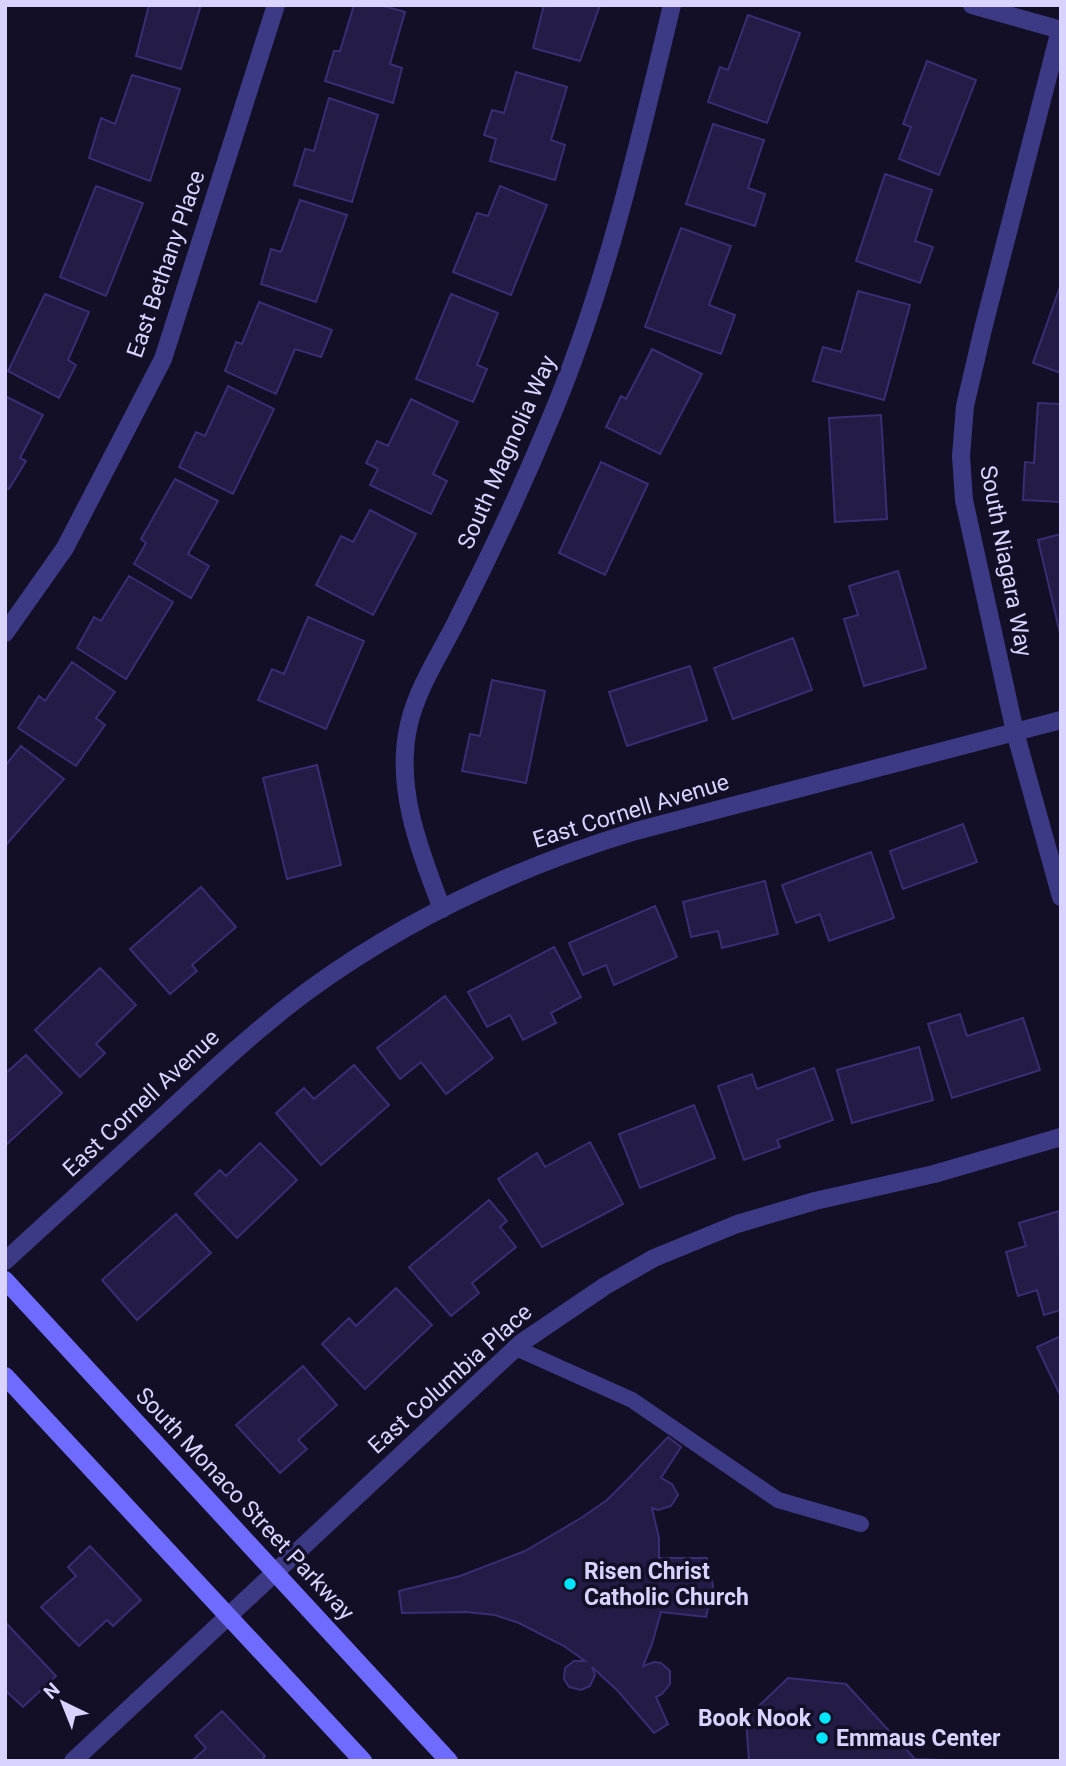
<svg xmlns="http://www.w3.org/2000/svg" width="1066" height="1766" viewBox="0 0 1066 1766" font-family="Roboto,sans-serif">
<rect width="100%" height="100%" fill="#130f26"/>
<path fill="#241b47" stroke="#3b2d73" stroke-width="2" d="M149,5H201L181,69L136,56Z
M354,5H380L405,12L390,64L402,68L393,103L325,81L334,51H340Z
M544,5H600L580,61L533,48Z
M748,15L800,33L767,123L708,102L720,67L728,70Z
M927,61L976,80L939,175L899,159L911,127L903,124Z
M516,72L567,87L551,140L565,145L555,180L490,161L496,139L484,135L492,110L504,113Z
M132,75L180,89L150,181L89,158L101,118L115,124Z
M329,98L378,115L352,202L294,185L305,149L314,151Z
M713,124L764,140L748,188L765,194L755,226L686,204Z
M885,174L932,190L915,241L933,247L920,283L856,261Z
M96,186L143,203L106,296L60,277Z
M500,186L547,205L511,295L453,272L477,213L488,216Z
M300,200L347,215L316,302L261,284L271,249L281,252Z
M681,228L731,246L709,305L735,315L721,354L645,327Z
M1061,284V373L1033,363Z
M858,291L910,305L884,400L813,381L823,347L841,352Z
M45,294L89,312L68,360L76,365L59,398L8,371Z
M451,294L498,313L477,365L487,369L473,402L416,379Z
M259,302L332,330L321,357L295,349L276,394L225,371L236,342L242,344Z
M652,349L702,374L660,454L606,427L621,396L626,399Z
M228,386L274,409L233,494L179,467L196,432L205,436Z
M5,396L43,415L20,458L26,461L9,489L5,487Z
M411,399L458,422L433,474L447,481L431,514L370,485L378,469L366,463L377,441L388,446Z
M1038,403L1061,404V502L1023,500L1025,462L1034,463Z
M881,415L887,519L835,522L829,418Z
M601,462L648,484L605,575L559,553Z
M175,479L218,501L188,554L209,566L191,598L134,564L146,543L141,539Z
M370,510L416,534L373,615L316,585L341,536L353,542Z
M1061,534V633H1060L1038,540Z
M898,571L926,668L864,686L844,619L858,615L849,586Z
M129,576L173,602L126,679L77,648L94,617L101,621Z
M308,617L364,641L326,729L258,700L272,669L284,674Z
M793,638L812,690L733,719L714,668Z
M72,662L115,692L96,718L105,725L76,766L18,728L39,696L45,701Z
M690,666L707,720L627,746L609,692Z
M492,680L545,691L526,783L462,771L470,734L480,736Z
M21,746L64,779L5,846V766Z
M317,765L341,865L287,879L263,778Z
M963,824L977,862L903,889L890,851Z
M871,852L894,918L829,941L820,914L796,923L782,885Z
M765,881L778,934L722,948L718,931L691,937L683,902Z
M201,887L236,927L192,965L197,971L170,994L130,949Z
M655,906L677,957L614,985L606,965L583,975L569,943Z
M554,947L581,997L551,1013L556,1023L523,1040L510,1015L487,1027L468,992Z
M100,968L136,1005L96,1044L105,1053L80,1077L35,1030Z
M445,996L493,1058L446,1094L421,1062L400,1079L377,1048Z
M960,1014L967,1036L1023,1018L1040,1070L952,1098L928,1024Z
M919,1047L933,1100L852,1123L837,1070Z
M26,1055L62,1093L5,1146V1074Z
M354,1065L389,1105L321,1165L276,1113L304,1088L314,1099Z
M814,1068L833,1120L777,1140L780,1147L744,1160L718,1086L752,1074L757,1089Z
M694,1105L715,1158L640,1188L619,1134Z
M590,1142L623,1204L542,1247L498,1179L537,1153L545,1167Z
M260,1143L297,1180L237,1238L195,1194L220,1170L226,1176Z
M489,1200L507,1221L500,1227L516,1247L472,1283L479,1293L451,1316L409,1267Z
M1059,1211L1061,1310L1044,1315L1037,1290L1018,1296L1006,1252L1026,1246L1019,1223Z
M176,1214L211,1253L137,1320L102,1280Z
M396,1288L432,1325L365,1389L322,1344L349,1318L356,1326Z
M1061,1336V1397L1037,1347Z
M303,1366L337,1405L298,1440L307,1449L280,1473L236,1425Z
M668,1437L681,1447L661,1478L672,1484L678,1495L671,1506L658,1510L652,1508L659,1538V1558H707L713,1586L706,1617L661,1612L652,1644L643,1666L654,1662L661,1663L670,1671V1684L662,1694L656,1697L668,1724L654,1733L618,1691L592,1667L595,1675L590,1686L581,1690L569,1687L564,1679L565,1668L574,1661H585L564,1646L519,1623L495,1615L466,1612L402,1613L399,1591L460,1576L525,1551L581,1518L607,1500L628,1479Z
M90,1546L141,1600L113,1626L107,1620L79,1646L41,1607L76,1576L68,1567Z
M5,1622L56,1676L23,1707L5,1690Z
M788,1678L846,1684L915,1759L966,1761H749L746,1718Z
M222,1711L265,1756L263,1758L266,1761H192L206,1748L195,1736Z"/>
<g fill="none" stroke-linecap="round" stroke-linejoin="round">
<path stroke="#3d3a85" stroke-width="16" d="M516,1348L632,1400L778,1500L861,1524"/>
<path stroke="#3d3a85" stroke-width="18" d="M972,5L1061,30
M1060,30L983,329L965,406L961,456L964,500L1015,732L1061,897
M5,633L65,548L163,359L276,5
M442,909C420,851 394,787 409,724C418,685 443,650 460,614C492,551 522,487 549,422C606,288 638,146 672,5
M73,1761L521,1343L605,1286L654,1258L737,1224L815,1201L934,1174L1061,1137"/>
<path stroke="#3d3a85" stroke-width="18" d="M5,1261C60,1211 114,1161 169,1111C214,1069 259,1027 309,990C408,918 520,866 636,831L1061,720"/>
<path stroke="#6f6bff" stroke-width="18" d="M5,1280L449,1761
M5,1376L363,1761"/>
</g>
<g fill="#00e5ff" stroke="#130f26" stroke-width="2.5">
<circle cx="570" cy="1584" r="7"/>
<circle cx="825" cy="1718" r="7"/>
<circle cx="822" cy="1738" r="7"/>
</g>
<g text-anchor="middle" dominant-baseline="central" stroke-width="7" stroke-linejoin="round" paint-order="stroke">
<g font-size="23" fill="#d9d4ff" stroke="#130f26">
<text transform="translate(166 264) rotate(-71)">East Bethany Place</text>
<text transform="translate(507 452) rotate(-66)">South Magnolia Way</text>
<text transform="translate(1006 561) rotate(79)">South Niagara Way</text>
<text transform="translate(631 811) rotate(-17)">East Cornell Avenue</text>
<text transform="translate(141 1103) rotate(-43)">East Cornell Avenue</text>
<text transform="translate(450 1379) rotate(-42)">East Columbia Place</text>
<text transform="translate(245 1504) rotate(47)">South Monaco Street Parkway</text>
</g>
<g font-size="23" font-weight="bold" fill="#d9d4ff" stroke="#130f26" text-anchor="start">
<text x="584" y="1571">Risen Christ<tspan x="584" dy="26">Catholic Church</tspan></text>
<text x="811" y="1718" text-anchor="end">Book Nook</text>
<text x="836" y="1738">Emmaus Center</text>
</g>
</g>
<rect width="1066" height="1766" fill="none" stroke="#d9d4ff" stroke-width="14"/>
<g transform="translate(63 1703) rotate(317)" stroke="#130f26" stroke-width="5" paint-order="stroke">
<path d="M0-5L12 26L0 18L-12 26Z" fill="#d9d4ff"/>
<text y="-10" font-size="19" font-weight="bold" text-anchor="middle" fill="#d9d4ff">N</text>
</g>
</svg>
